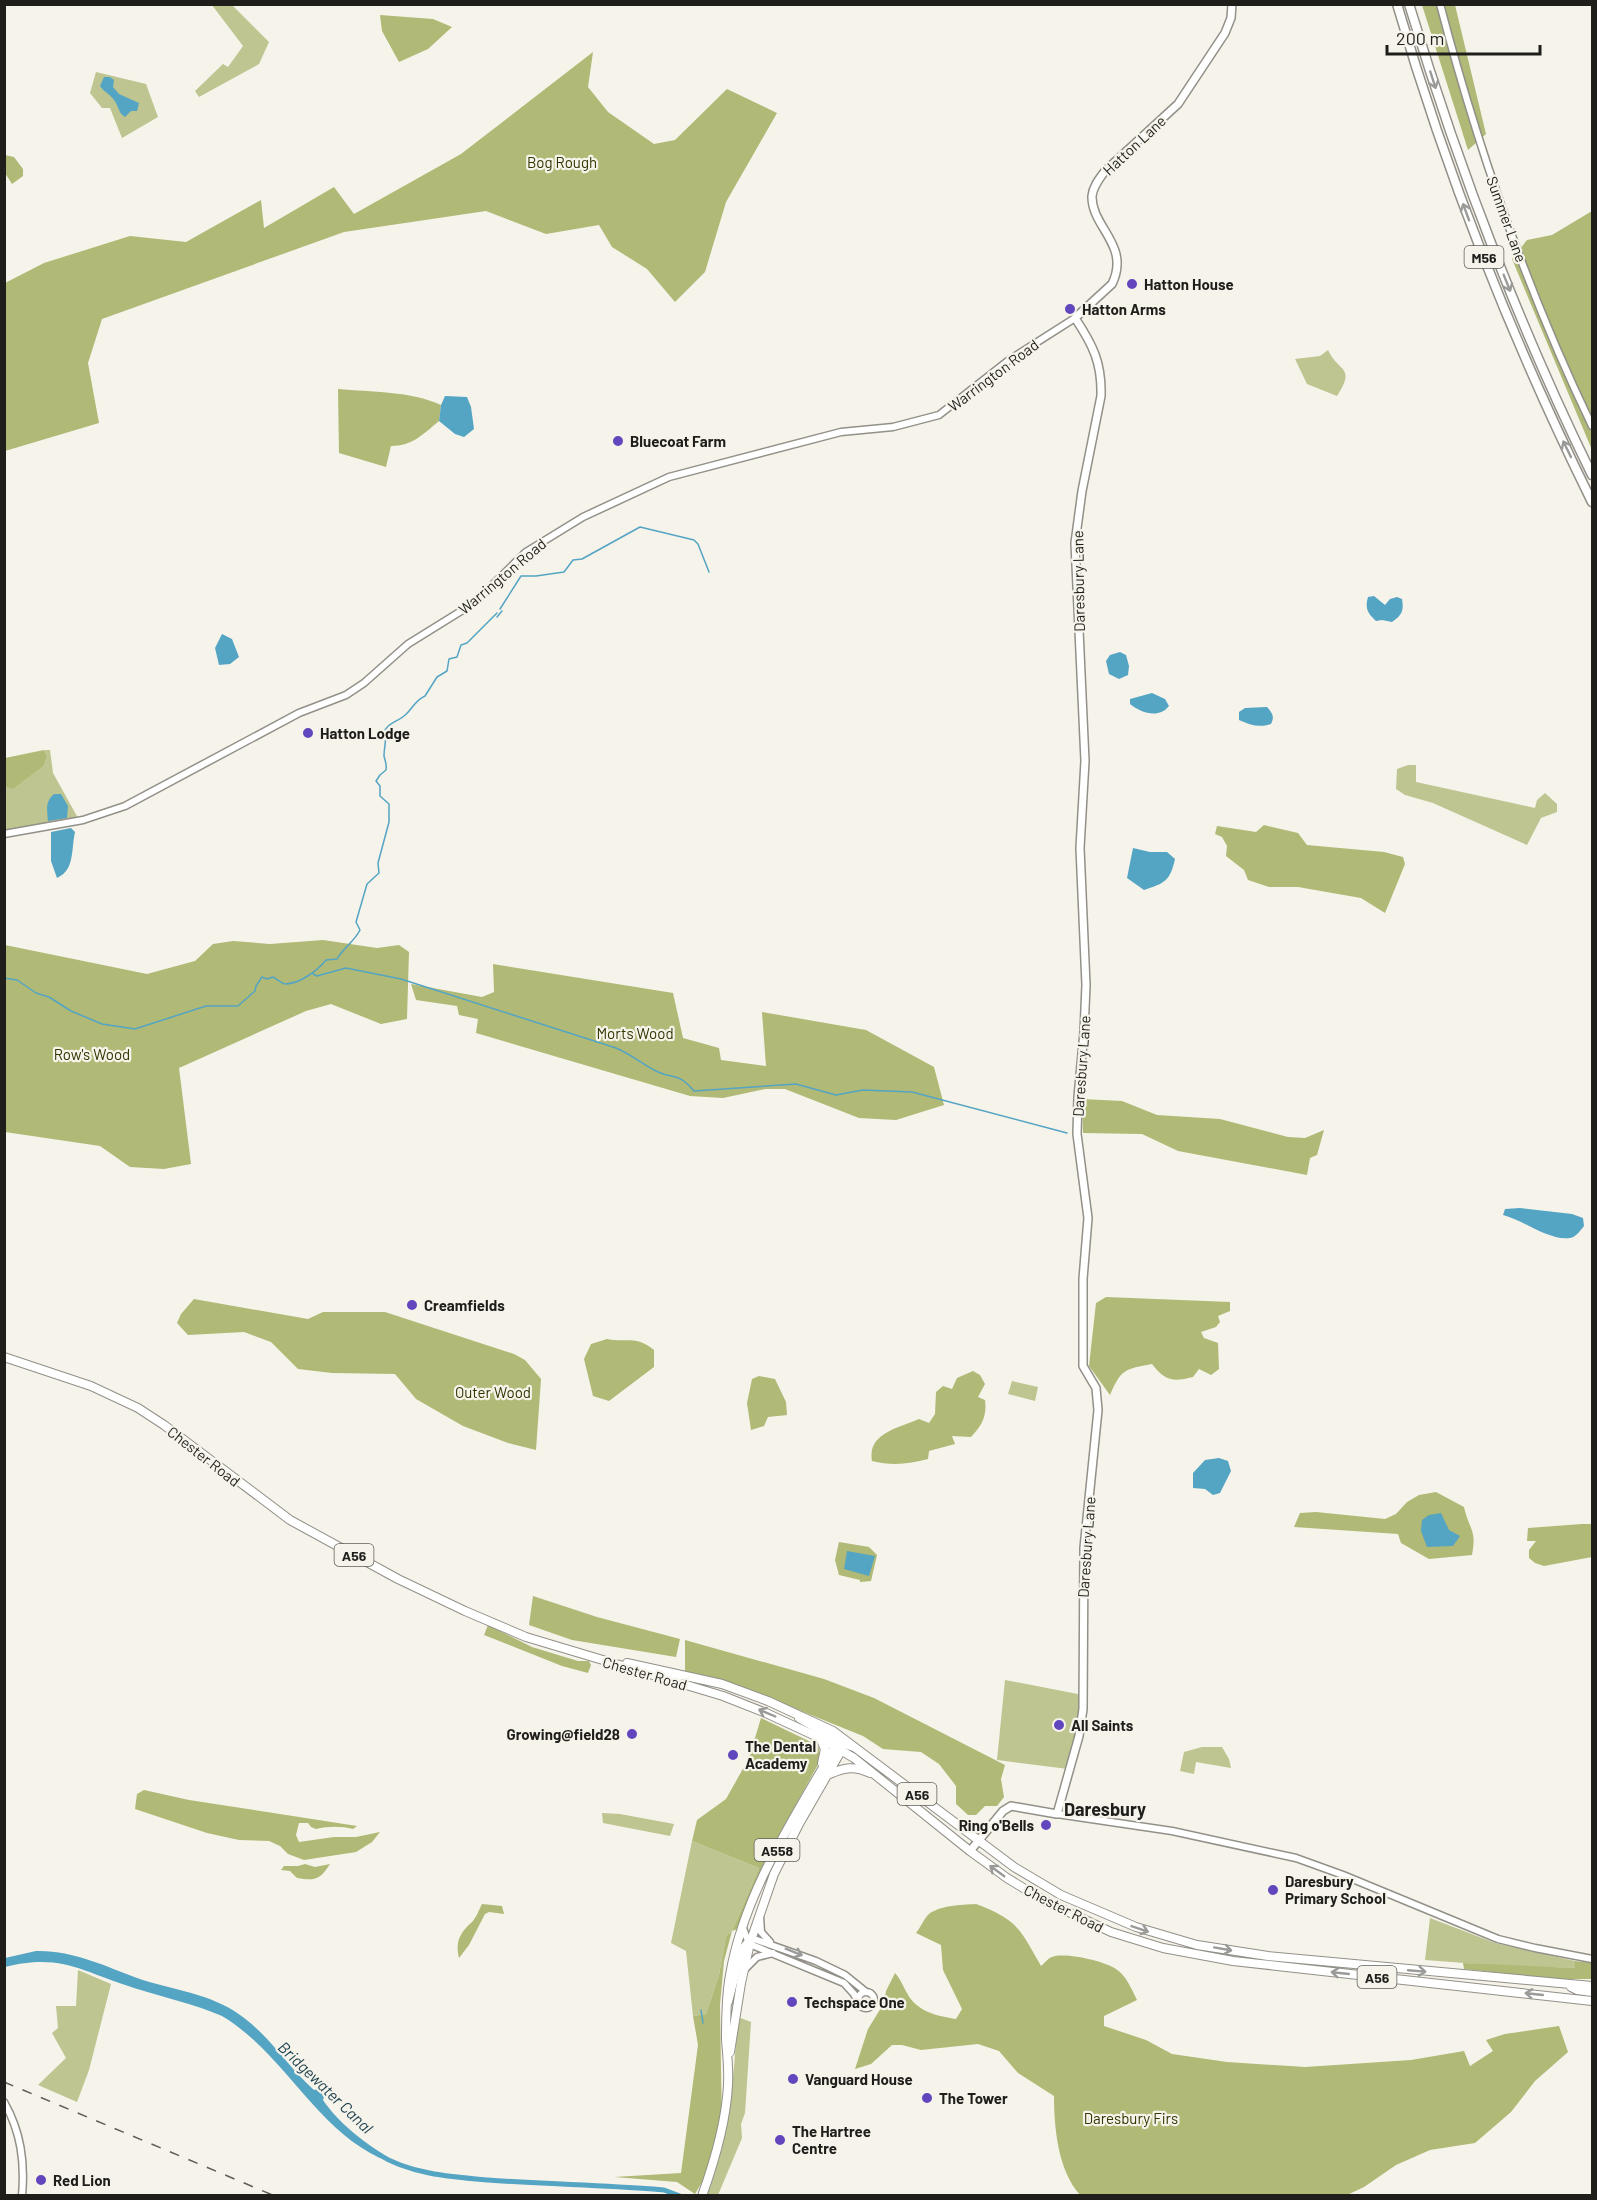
<svg xmlns="http://www.w3.org/2000/svg" width="1597" height="2200" viewBox="0 0 1597 2200" font-family="Barlow,sans-serif">
<rect width="100%" height="100%" fill="#f6f3ea"/>
<path fill="#bec590" d="M212,5H232L269,42L259,64L199,97L195,91L223,64L228,67L243,46Z
M96,72L146,84L158,117L122,138L110,108H102L90,93Z
M1328,350C1339,373 1356,366 1337,396L1307,384L1295,359L1320,356Z
M44,750H50L53,773L78,818L5,831L4,791L6,787L14,788L44,766L47,756Z
M1408,765H1416V782L1535,808L1537,800L1545,793L1557,804V812L1541,818L1527,845L1433,803L1405,795L1396,789L1397,769Z
M1012,1381L1038,1387L1035,1401L1008,1394Z
M1005,1680L1083,1695L1075,1741L1068,1769L997,1760Z
M1202,1747H1222L1229,1759L1231,1768L1196,1762L1194,1774L1180,1771L1184,1752Z
M602,1813L620,1814L674,1824L670,1836L603,1823Z
M692,1841L759,1868L732,1931L726,1936L719,1975L706,2014L693,2016L686,1951L671,1943Z
M1430,1918L1495,1943L1575,1961L1576,1968L1503,1966L1425,1960Z
M78,1970L111,1984L89,2070L77,2102L38,2085L66,2058L52,2033L58,2028L56,2006H76Z
M738,2017L751,2022L745,2113L741,2124L742,2138L718,2195L707,2196C730,2133 733,2082 738,2017Z"/>
<path fill="#b0b975" d="M1422,5H1455L1486,134L1468,150Z
M380,15L433,19L452,27L428,49L399,62L382,31Z
M593,52L588,87L608,112L654,144L675,140L727,89L777,113L726,202L705,272L675,302L647,269L612,247L599,225L546,234L486,211L344,232L102,319L88,363L99,423L5,451V283L44,263L130,236L186,242L261,200L264,228L334,187L354,214L461,154Z
M5,155L14,157L23,169V176L12,184L5,173Z
M1592,211L1591,429L1592,450L1512,259L1527,240L1552,235Z
M338,389C371,392 411,391 441,405L439,421C423,434 413,446 391,446L386,467L339,453Z
M44,750L47,756L44,766L13,789L6,787L5,791V758Z
M1264,825L1298,833L1307,845L1384,852L1403,857L1405,864L1385,913L1361,898L1298,887H1269L1248,880L1244,870L1226,856L1227,846L1222,837L1215,834L1217,826L1256,832Z
M323,940L377,948L399,945L409,952L407,1019L381,1024L331,1004L306,1011L179,1068L191,1164L164,1169L130,1167L100,1146L5,1132V945L147,974L195,961L213,944L233,941L270,944Z
M493,964L673,993L683,1038L719,1048L721,1060L766,1066L762,1012L866,1030L934,1067L944,1105L896,1120L859,1118L785,1089H765L723,1098L690,1096L476,1033L478,1019L459,1015L457,1006L416,1000L411,984L482,997L494,992Z
M1082,1099L1122,1101L1157,1115L1220,1119L1288,1137L1305,1138L1324,1130L1317,1155L1310,1158L1307,1175L1178,1151L1142,1134L1083,1133Z
M1106,1297L1230,1302V1311L1218,1316L1220,1322L1216,1327L1201,1332L1204,1338L1218,1343L1219,1369L1211,1375L1199,1369L1193,1377C1173,1382 1165,1381 1152,1364C1125,1369 1121,1369 1110,1395L1089,1366L1096,1303Z
M194,1299L308,1319L323,1312H385L514,1354L525,1360L541,1379L536,1450L508,1443L463,1426L416,1399L395,1374L332,1373L298,1369L271,1342L244,1332L188,1335L177,1323L181,1314Z
M607,1339C627,1343 636,1335 654,1350V1367L609,1401L593,1396L584,1359L591,1344Z
M973,1371L980,1375L985,1384L978,1397L985,1400C987,1417 982,1425 971,1437L952,1436L955,1444L929,1451L928,1459C909,1464 892,1466 872,1461C867,1433 899,1428 919,1419L929,1423L935,1414L936,1392L943,1386L952,1389L957,1378Z
M759,1376L775,1379L786,1402L787,1415L768,1417L764,1426L751,1430L747,1403L752,1379Z
M1436,1492L1464,1507C1469,1530 1477,1529 1472,1555L1429,1559L1401,1543L1398,1534L1294,1527L1300,1513L1316,1512L1385,1519L1396,1514L1407,1502L1419,1495Z
M1582,1524H1592V1557L1544,1566L1535,1563L1529,1558V1550L1536,1541H1527L1528,1528Z
M839,1542L869,1547L877,1555L871,1581L860,1582V1580L839,1575L835,1560Z
M533,1596L597,1617L680,1639L676,1657L572,1640L529,1625Z
M488,1625L532,1647L578,1661H589L591,1665L588,1673L562,1666L484,1635Z
M685,1640L824,1679L874,1698L1005,1765L1001,1779L1004,1797L997,1806H985L976,1815H968L956,1804V1786L939,1764L921,1752L883,1749L863,1736L749,1690L685,1672Z
M761,1718L815,1744L819,1748L820,1761L773,1846L738,1929L732,1931L724,1961L720,2005L722,2129L714,2162L695,2194L677,2182L614,2177L681,2173L698,2045L693,2016L706,2014L719,1975L726,1936L732,1931L759,1868L692,1841L697,1820L726,1799L749,1758Z
M144,1790L189,1800L357,1826L353,1829C342,1826 328,1826 316,1829L311,1827L308,1823H299L296,1835L299,1842L334,1837H356L380,1832L372,1842L356,1852L304,1860L288,1854L280,1846L269,1841L239,1840L207,1833L135,1809L137,1794Z
M305,1864L315,1867L330,1864C320,1880 315,1881 297,1878L290,1871L281,1870L284,1866H298Z
M482,1904L502,1906L504,1914L489,1912L485,1914L469,1945L459,1958C455,1941 460,1933 472,1922C476,1918 479,1910 482,1904Z
M976,1904C1018,1920 1020,1929 1041,1966C1044,1964 1048,1958 1052,1957C1065,1952 1104,1961 1116,1969C1126,1975 1132,1990 1137,2000L1104,2016V2026L1146,2040L1172,2054L1227,2062L1305,2067L1411,2060L1464,2051L1470,2066L1493,2051L1486,2040L1505,2034L1559,2026L1568,2052L1535,2081L1511,2112L1475,2143L1430,2150L1396,2165L1364,2187L1347,2195H1080C1058,2170 1054,2128 1054,2096L1018,2073L999,2051L978,2044L921,2050L902,2045H892L871,2064L855,2069L868,2029L884,2003L886,1991L895,1973C901,1980 903,1986 907,1993C917,2012 937,2016 956,2019L962,2009L943,1970L941,1945L916,1933C920,1928 923,1921 927,1916C937,1905 962,1905 976,1904Z
M1575,1961L1592,1963V1979H1560L1464,1969L1463,1963L1575,1968Z"/>
<path fill="#54a4c4" d="M104,77H110L114,80L113,87L119,94L139,103L137,111H131L125,117C118,113 119,106 114,100C110,94 104,92 100,86Z
M445,396L467,397L471,407L474,429L464,437L455,434L439,421L441,405Z
M1374,596L1385,605L1390,599L1397,597L1402,599C1404,611 1402,615 1392,622L1382,620L1376,621C1367,613 1365,608 1368,597Z
M222,634L232,639L239,657L230,664L219,665L215,648Z
M1120,652L1126,655L1129,666L1128,675L1119,679L1109,674L1106,661L1110,655Z
M1152,693L1165,699L1169,706C1159,719 1141,713 1130,704V699Z
M1267,707C1272,713 1275,716 1271,724C1259,728 1250,725 1239,720V712L1245,708Z
M54,794H61L68,806L67,818L48,821C47,811 45,801 54,794Z
M71,828L75,832C71,850 75,870 57,878L51,861V832Z
M1133,848L1150,852H1167L1175,859C1170,881 1165,883 1144,890L1127,878Z
M1520,1208L1572,1214L1583,1218L1584,1226C1580,1231 1576,1237 1570,1238C1549,1241 1523,1220 1503,1215L1505,1209Z
M1219,1458L1228,1461L1231,1471L1220,1493L1213,1495L1205,1489L1193,1488V1473L1205,1460Z
M1441,1513L1449,1530L1460,1536L1453,1546L1427,1547L1421,1531L1422,1520L1429,1515Z
M847,1551L875,1556L869,1576L844,1569Z
M36,1951C72,1950 105,1966 137,1978C172,1990 210,1993 240,2015C269,2035 288,2067 314,2090L324,2088L326,2092L323,2100C337,2121 362,2141 383,2154L380,2158C314,2127 284,2053 222,2016C194,2004 163,1997 134,1988C82,1972 62,1953 5,1967V1958Z"/>
<g fill="none" stroke-linecap="round" stroke-linejoin="round">
<path stroke="#54a4c4" stroke-width="1.5" d="M500,609L521,576H536L564,572L573,560L582,559L640,527L694,540L698,544L709,572
M497,617L502,611
M313,974L317,976L346,968L401,979L616,1048C631,1054 643,1065 658,1072C676,1080 678,1072 694,1091L796,1084L836,1095L863,1090L912,1092L1067,1133
M4,978L17,980L36,993L49,997L71,1011L102,1024L135,1029L206,1006H238L255,991L256,986L262,977L267,979L273,977C277,979 281,983 285,984C300,984 318,970 326,960L337,959C344,947 354,942 360,930L356,922L367,884L379,873L378,863L389,822V804L380,796V786L376,781L380,775L386,770C387,764 385,761 384,756C384,746 387,741 385,730C390,722 397,722 404,716C412,710 415,700 425,696L437,677L447,671L449,659L457,657L461,645L467,643L497,613
M701,2010L703,2023"/>
<path stroke="#54a4c4" stroke-width="5" d="M378,2154C409,2174 452,2177 488,2180C543,2184 598,2185 653,2189L664,2190L680,2196"/>
<g stroke="#929088" stroke-width="9">
<path id="tertiary" d="M1440,4C1478,149 1527,291 1592,426
M4,834L83,820L125,806L299,713L346,695L364,683L408,644L474,603L526,552L583,517L669,477L841,432L893,427L939,415L1009,360L1075,318
M1057,1814L1172,1831L1296,1858L1343,1875L1498,1939L1535,1948L1592,1959
M760,1917L761,1932L770,1942
M743,1928L748,1941L752,1945L844,1983L854,1994L860,2005
M745,1969L757,1957L773,1953
M858 2000a8 8 0 1 1 16 0a8 8 0 1 1-16 0Z
M729,2002L743,1947L748,1941L754,1939L816,1961L845,1975L866,1992
M4,2102C21,2132 25,2162 22,2196"/>
</g>
<g stroke="#929088" stroke-width="10">
<path id="secondary" d="M970,1851L1003,1811L1011,1806L1057,1814L1079,1736L1083,1709L1084,1548L1098,1410L1096,1388L1083,1366V1279L1088,1218L1077,1134L1078,1097L1084,1032L1086,985L1080,848L1085,761L1075,543L1082,491L1101,396C1102,363 1093,345 1075,318L1112,284C1131,245 1091,227 1092,196C1093,186 1100,178 1105,171L1178,104L1225,33L1231,18L1232,4"/>
</g>
<g stroke="#929088" stroke-width="10">
<path id="primary" d="M820,1738L825,1749L822,1763
M830,1774C845,1767 855,1766 870,1773
M730,2052L741,1983L750,1943L774,1874L799,1824L841,1751L837,1740L799,1718
M702,2196C715,2160 726,2123 728,2085C729,2069 727,2054 726,2039C726,2018 726,1996 730,1975C744,1893 794,1818 835,1747L844,1744L854,1747"/>
</g>
<g stroke="#929088" stroke-width="10">
<path id="trunk" d="M4,1357L91,1386L138,1408L164,1425L290,1520L398,1579L465,1611L526,1637L723,1696L766,1713L820,1738L854,1758L970,1851L1007,1878L1043,1900L1111,1932L1163,1948L1233,1961L1592,2001
M627,1663L722,1684L768,1701L833,1731L1014,1867L1061,1895L1136,1927L1197,1945L1268,1956L1592,1986
M1571,1987L1577,1990L1592,1992"/>
</g>
<g stroke="#929088" stroke-width="11">
<path id="motorway" d="M1397,4C1447,176 1513,342 1592,502
M1409,4C1458,166 1518,324 1592,475"/>
</g>
<use href="#tertiary" stroke="#fff" stroke-width="6"/>
<use href="#secondary" stroke="#fff" stroke-width="7"/>
<use href="#primary" stroke="#fff" stroke-width="8"/>
<use href="#trunk" stroke="#fff" stroke-width="8"/>
<use href="#motorway" stroke="#fff" stroke-width="8"/>
<path stroke="#5f5d58" stroke-width="1.5" stroke-dasharray="10 10" stroke-linecap="butt" d="M4,2082L275,2196"/>
</g>
<defs><path id="oneway-shaft" d="M-6 0H5M1.5-3L5.5 0L1.5 3" fill="none" stroke-width="1.6" stroke-linecap="round" stroke-linejoin="round" transform="scale(1.5)"/></defs>
<g stroke="#9a9a98">
<use href="#oneway-shaft" transform="translate(1433 80) rotate(72)"/>
<use href="#oneway-shaft" transform="translate(1466 212) rotate(-110)"/>
<use href="#oneway-shaft" transform="translate(1507 283) rotate(68)"/>
<use href="#oneway-shaft" transform="translate(1567 449) rotate(-116)"/>
<use href="#oneway-shaft" transform="translate(767 1713) rotate(-157)"/>
<use href="#oneway-shaft" transform="translate(997 1871) rotate(-144)"/>
<use href="#oneway-shaft" transform="translate(1140 1929) rotate(19)"/>
<use href="#oneway-shaft" transform="translate(1223 1949) rotate(10)"/>
<use href="#oneway-shaft" transform="translate(794 1952) rotate(22)"/>
<use href="#oneway-shaft" transform="translate(1417 1971) rotate(5)"/>
<use href="#oneway-shaft" transform="translate(1340 1973) rotate(-174)"/>
<use href="#oneway-shaft" transform="translate(1534 1994) rotate(-174)"/>
</g>
<g fill="#6246be" stroke="#f6f3ea" stroke-width="2">
<circle cx="1132" cy="284" r="6"/>
<circle cx="1070" cy="309" r="6"/>
<circle cx="618" cy="441" r="6"/>
<circle cx="308" cy="733" r="6"/>
<circle cx="412" cy="1305" r="6"/>
<circle cx="1059" cy="1725" r="6"/>
<circle cx="632" cy="1734" r="6"/>
<circle cx="733" cy="1755" r="6"/>
<circle cx="1046" cy="1825" r="6"/>
<circle cx="1273" cy="1890" r="6"/>
<circle cx="792" cy="2002" r="6"/>
<circle cx="793" cy="2079" r="6"/>
<circle cx="927" cy="2098" r="6"/>
<circle cx="780" cy="2140" r="6"/>
<circle cx="41" cy="2180" r="6"/>
</g>
<g text-anchor="middle" dominant-baseline="central" stroke-width="4.5" stroke-linejoin="round" paint-order="stroke">
<g fill="#f6f3ea" stroke="#605e59" stroke-width="1.5">
<rect x="1464.5" y="246" width="39" height="22" rx="4.5"/>
<rect x="334.5" y="1544" width="39" height="22" rx="4.5"/>
<rect x="897.5" y="1783" width="39" height="22" rx="4.5"/>
<rect x="754.5" y="1839" width="45" height="22" rx="4.5"/>
<rect x="1357.5" y="1966" width="39" height="22" rx="4.5"/>
</g>
<g font-size="14" font-weight="bold" fill="#1f1e1b">
<text x="1484" y="257">M56</text>
<text x="354" y="1555">A56</text>
<text x="917" y="1794">A56</text>
<text x="777" y="1850">A558</text>
<text x="1377" y="1977">A56</text>
</g>
<g font-size="15" fill="#1f1e1b" stroke="#f6f3ea">
<text transform="translate(1134 145) rotate(-43)">Hatton Lane</text>
<text transform="translate(1507 219) rotate(70)">Summer Lane</text>
<text transform="translate(993 375) rotate(-37)">Warrington Road</text>
<text transform="translate(502 576) rotate(-40)">Warrington Road</text>
<text transform="translate(1078 581) rotate(-91)">Daresbury Lane</text>
<text transform="translate(1081 1066) rotate(-86)">Daresbury Lane</text>
<text transform="translate(204 1456) rotate(38)">Chester Road</text>
<text transform="translate(1086 1547) rotate(-86)">Daresbury Lane</text>
<text transform="translate(645 1673) rotate(16)">Chester Road</text>
<text transform="translate(1064 1908) rotate(27)">Chester Road</text>
</g>
<g font-size="15" fill="#313500" stroke="#f6f3ea">
<text x="562" y="162">Bog Rough</text>
<text x="635" y="1033">Morts Wood</text>
<text x="92" y="1054">Row's Wood</text>
<text x="493" y="1392">Outer Wood</text>
<text x="1131" y="2118">Daresbury Firs</text>
</g>
<g font-size="15" font-weight="bold" fill="#1f1e1b" stroke="#f6f3ea" text-anchor="start">
<text x="1144" y="284">Hatton House</text>
<text x="1082" y="309">Hatton Arms</text>
<text x="630" y="441">Bluecoat Farm</text>
<text x="320" y="733">Hatton Lodge</text>
<text x="424" y="1305">Creamfields</text>
<text x="1071" y="1725">All Saints</text>
<text x="620" y="1734" text-anchor="end">Growing@field28</text>
<text x="745" y="1746">The Dental<tspan x="745" dy="17">Academy</tspan></text>
<text x="1034" y="1825" text-anchor="end">Ring o'Bells</text>
<text x="1285" y="1881">Daresbury<tspan x="1285" dy="17">Primary School</tspan></text>
<text x="804" y="2002">Techspace One</text>
<text x="805" y="2079">Vanguard House</text>
<text x="939" y="2098">The Tower</text>
<text x="792" y="2131">The Hartree<tspan x="792" dy="17">Centre</tspan></text>
<text x="53" y="2180">Red Lion</text>
</g>
<g font-size="16" font-style="italic" fill="#183d4b" stroke="#f6f3ea">
<text transform="translate(326 2087) rotate(44)">Bridgewater Canal</text>
</g>
<g font-size="18" font-weight="bold" fill="#1f1e1b" stroke="#f6f3ea">
<text x="1105" y="1809">Daresbury</text>
</g>
</g>
<rect width="1597" height="2200" fill="none" stroke="#1f1e1b" stroke-width="12"/>
<path d="M1387 45v9h153v-9" fill="none" stroke="#1f1e1b" stroke-width="3"/>
<text x="1396" y="45" font-size="18" fill="#1f1e1b" stroke="#f6f3ea" stroke-width="4.5" paint-order="stroke">200 m</text>
</svg>
